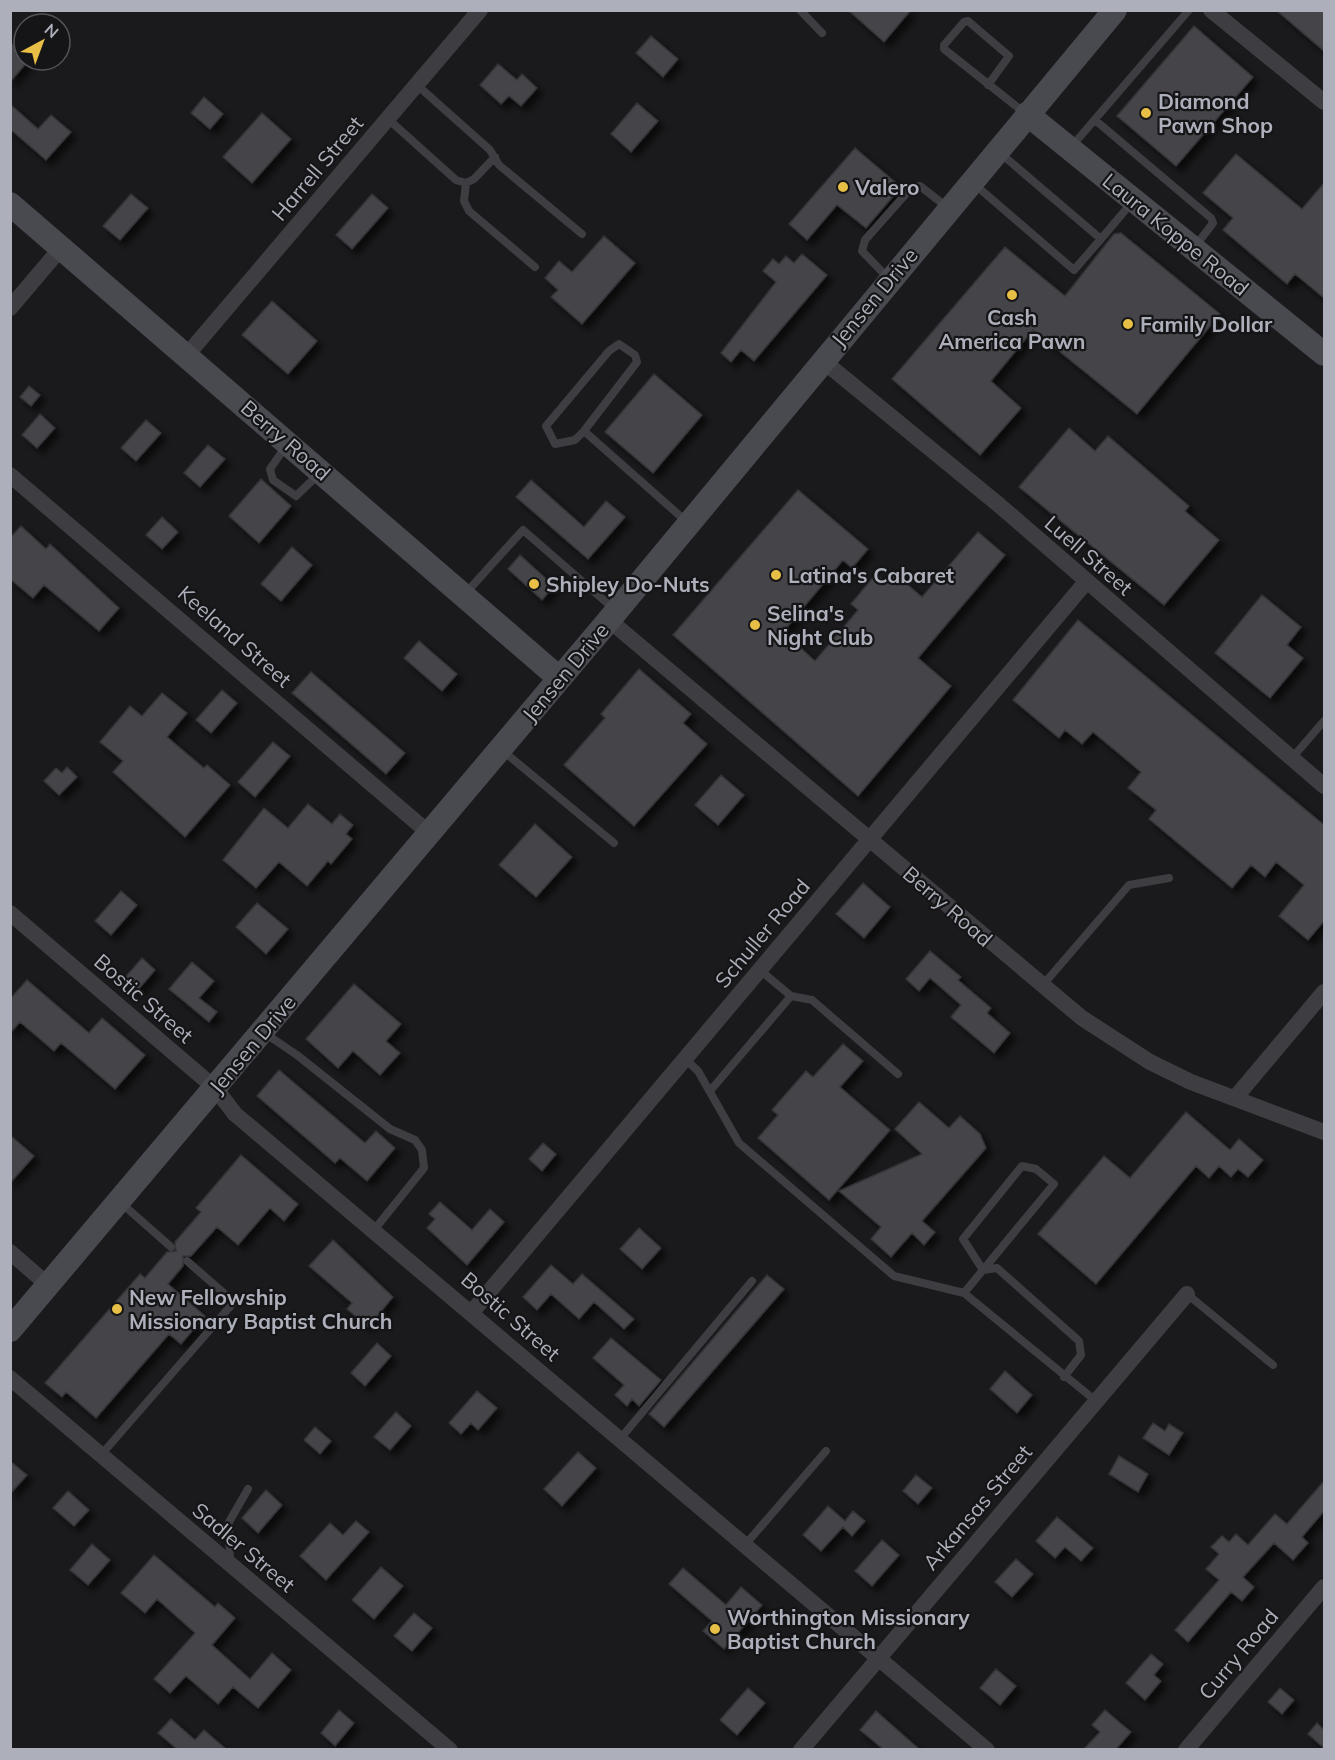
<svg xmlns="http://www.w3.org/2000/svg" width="1335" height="1760" viewBox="0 0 1335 1760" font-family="Mulish,sans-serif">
<defs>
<filter id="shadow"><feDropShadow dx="5.5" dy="5.5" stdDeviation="3" flood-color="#0009"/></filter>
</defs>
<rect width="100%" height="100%" fill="#1a1a1c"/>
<path fill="#444549" stroke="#343438" stroke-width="1.5" filter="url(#shadow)" d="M848,10H911L884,42Z
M1276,10H1324V51Z
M1194,26L1253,77L1176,166L1117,116Z
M651,36L678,59L663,77L636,53Z
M10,42L24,54V60H29L10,82Z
M498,64L517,80L522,74L537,88L521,106L509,96L501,104L480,85Z
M204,97L223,114L210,129L191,113Z
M637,103L658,121L631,152L611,134Z
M10,104L38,129L51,115L71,132L46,160L10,129Z
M262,113L291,139L252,183L223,157Z
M855,148L901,187L866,228L837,205L807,240L789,224Z
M1236,154L1302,209L1324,183V298L1295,274L1287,284L1223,230L1233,218L1203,193Z
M131,194L148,208L120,240L103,226Z
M372,194L388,208L352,249L336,235Z
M1121,233L1220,314L1137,414L1033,330L991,381L1021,408L980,455L892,379L1005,247L1065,296L1114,234Z
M604,236L635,263L582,324L551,297L558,290L545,278L559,261L572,272Z
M802,254L827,275L754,361L741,350L731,362L721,353L776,282L763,271L773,259L779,264L786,256L794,263Z
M272,301L317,341L288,374L242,335Z
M654,374L702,415L653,473L605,432Z
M29,386L40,395L31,406L20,397Z
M40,414L55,428L37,448L22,435Z
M146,420L161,433L136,461L121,448Z
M1069,428L1095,451L1108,436L1189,506L1185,511L1219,540L1164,605L1019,487Z
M208,445L225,459L200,487L184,473Z
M261,479L291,506L259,543L229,516Z
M531,480L584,527L606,501L625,517L588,559L516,497Z
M798,490L868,549L852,568L843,560L783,632L815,661L858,610L851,604L876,574L885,582L893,572L922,597L978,532L1005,555L918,658L951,686L858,796L673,635Z
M162,517L178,532L162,549L146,535Z
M21,526L46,549L50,544L119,608L99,631L44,585L33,598L10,579V538Z
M292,547L312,565L281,601L261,584Z
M520,555L554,586L542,600L508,569Z
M1262,595L1301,627L1287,645L1303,658L1270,698L1215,653Z
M1078,620L1324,825V921L1308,940L1279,916L1304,885L1276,862L1265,877L1251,865L1232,888L1149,819L1156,810L1128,788L1141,772L1093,732L1082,744L1065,730L1059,738L1013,700Z
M419,641L457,674L442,691L404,658Z
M639,669L691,714L683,723L707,744L634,826L564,765L605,718L601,714Z
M311,672L405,753L386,774L292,693Z
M222,690L237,703L211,733L196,720Z
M162,693L187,713L167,737L204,768L207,765L230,785L185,837L113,772L123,761L100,742L130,706L142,716Z
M273,742L290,756L255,797L238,782Z
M67,767L77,777L59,795L44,781L56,768L62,773Z
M721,775L744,795L718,825L695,805Z
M308,804L332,824L340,814L353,825L346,834L352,839L331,864L328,861L307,886L279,862L256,888L223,860L264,808L288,828Z
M535,824L572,857L536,897L499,865Z
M863,883L890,907L864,938L836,914Z
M121,891L137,905L111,935L95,921Z
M257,903L288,929L266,954L236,927Z
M930,951L961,977L958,980L991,1008L987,1013L1010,1033L994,1053L951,1017L961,1005L930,978L919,991L906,979Z
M142,958L155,970L136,992L123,980Z
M192,962L214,981L199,998L217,1012L209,1022L169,989Z
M27,980L89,1033L102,1018L145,1055L115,1089L61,1043L54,1051L20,1022L10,1033V999Z
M354,984L401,1024L386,1041L400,1053L380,1075L353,1051L338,1068L306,1039Z
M843,1044L863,1061L840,1087L890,1130L829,1200L758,1138L778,1115L772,1110L806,1071L813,1077Z
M279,1070L365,1143L376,1131L395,1148L367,1181L340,1158L335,1163L257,1096Z
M919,1102L949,1128L960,1116L980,1134L986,1148L922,1221L935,1232L924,1245L912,1233L891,1257L871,1239L881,1227L839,1191L922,1154L895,1129Z
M1186,1112L1230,1150L1239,1139L1263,1160L1248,1177L1238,1169L1231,1177L1219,1166L1209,1178L1196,1166L1096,1284L1038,1234L1104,1156L1130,1178Z
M10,1135L34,1156L10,1183Z
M543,1143L556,1154L542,1171L529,1159Z
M241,1155L298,1204L284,1221L270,1208L238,1245L217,1227L191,1256H183V1266L168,1284L205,1316L181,1344L169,1334L96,1418L66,1392L62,1397L45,1383L140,1274L145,1278L167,1252L176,1251L175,1242L201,1212L196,1208Z
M440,1202L472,1230L490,1209L504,1222L467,1265L427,1228L435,1219L429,1214Z
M639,1228L661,1248L642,1269L620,1249Z
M333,1240L393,1297L368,1327L347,1309L352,1303L309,1266Z
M551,1265L573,1284L582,1274L634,1319L624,1329L594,1302L579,1319L551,1294L537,1310L523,1297Z
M767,1275L784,1289L664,1427L649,1414Z
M611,1338L661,1380L639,1406L632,1399L627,1406L615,1395L624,1385L593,1358Z
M377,1343L391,1356L365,1386L351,1373Z
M1005,1371L1032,1395L1017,1413L990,1389Z
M477,1391L497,1408L478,1430L471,1423L461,1434L449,1423Z
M396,1412L411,1426L390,1450L374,1437Z
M1153,1423L1165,1431L1169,1424L1183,1433L1169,1455L1143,1438Z
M315,1427L331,1441L320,1454L304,1440Z
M578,1452L596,1468L562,1506L544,1489Z
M1119,1456L1148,1474L1138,1492L1109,1474Z
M10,1461L27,1475L10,1494Z
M916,1475L932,1488L918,1504L903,1491Z
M1324,1481V1511L1302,1537L1308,1543L1293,1560L1274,1543L1243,1577L1254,1587L1242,1601L1231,1592L1188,1642L1175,1630L1219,1580L1206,1569L1219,1554L1211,1547L1222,1536L1229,1542L1236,1534L1248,1545L1275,1514L1287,1524Z
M266,1490L282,1505L258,1533L242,1518Z
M68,1491L89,1510L74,1526L53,1508Z
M828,1506L845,1521L853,1511L865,1521L852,1536L843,1527L821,1551L803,1535Z
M1057,1517L1093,1548L1081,1561L1065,1547L1055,1558L1036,1541Z
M356,1521L369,1532L326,1580L300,1556L330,1523L343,1535Z
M882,1540L899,1555L872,1586L855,1571Z
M92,1544L110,1560L88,1585L70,1570Z
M154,1555L215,1607L218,1603L235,1618L212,1645L250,1679L272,1653L291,1670L258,1708L233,1687L218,1704L186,1676L170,1693L154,1679L195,1633L157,1599L145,1613L121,1593Z
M1016,1559L1033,1574L1012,1597L995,1582Z
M381,1567L403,1586L374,1619L352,1600Z
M683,1568L726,1605L741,1587L762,1605L724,1649L703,1631L712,1621L669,1584Z
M414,1613L432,1628L412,1651L394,1636Z
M1151,1654L1163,1664L1154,1675L1161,1681L1145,1700L1126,1683Z
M996,1669L1016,1686L1000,1705L980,1688Z
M748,1688L765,1703L737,1735L720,1720Z
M1280,1688L1294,1700L1282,1714L1268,1702Z
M339,1710L354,1723L335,1746L321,1733Z
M1105,1710L1131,1732L1116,1749H1084L1100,1732L1092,1725Z
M876,1711L919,1749H883L860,1730Z
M171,1719L195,1740L204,1730L226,1749H177L158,1733Z
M1317,1723L1324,1730V1748L1308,1734Z"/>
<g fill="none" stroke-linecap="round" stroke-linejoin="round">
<path stroke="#3d3d42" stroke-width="8" d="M800,10L822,33
M417,85L490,150L499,165L582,234
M988,85L1009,56L968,21L964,22L944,45V49L1026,114
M388,119L456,180L466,183L474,179L495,157
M1095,120L1211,218L1213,223L1194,248
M1072,146L1189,10
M466,183L464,201L469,211L535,267
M973,183L1074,270L1101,239L1000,153
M1101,239L1133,201
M888,278L862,251L865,240L912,187L920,186L948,208
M584,431L575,440L555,444L546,426L609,351L619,344L635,355L637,362L584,431L688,523
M286,446L270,469L273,480L296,496L319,474
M464,595L523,530L614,609
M503,751L614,843
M1292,758L1324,721
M760,970L791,996L812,1000L898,1074
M1042,986L1129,885L1169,878
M263,1032L297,1055L390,1129L415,1140L422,1150L424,1168L374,1230
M685,1059L698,1071L739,1143L894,1276L964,1293L1096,1401
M710,1091L791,996
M1022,1166L1036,1169L1054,1184L983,1270L963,1239Z
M120,1202L171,1247
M964,1293L983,1270L997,1268L1079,1341L1081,1355L1064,1377
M1187,1294L1273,1365
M620,1439L752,1281
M101,1455L234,1302L187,1261
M745,1545L826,1451
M230,1564L229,1522L248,1489"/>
<path stroke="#3d3d42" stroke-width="16" d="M1211,10L1324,102
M10,308L61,248
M187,355L480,10
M822,360L999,505L1324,786
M10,475L429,833
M609,620L1082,1018L1150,1062L1191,1082L1324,1132
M10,913L215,1088L235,1114L987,1750
M1235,1098L1324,992
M10,1252L48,1285
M472,1312L1086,582
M10,1378L450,1750
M801,1750L1187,1294
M1186,1750L1324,1587"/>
<path stroke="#494a50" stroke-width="24" d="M1027,114L1324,354
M10,204L559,678
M10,1330L609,620L1115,10"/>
</g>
<g fill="#e8bf46" stroke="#151517" stroke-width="2">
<circle cx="1146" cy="113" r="6"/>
<circle cx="843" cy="187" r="6"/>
<circle cx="1012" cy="295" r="6"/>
<circle cx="1128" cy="324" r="6"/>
<circle cx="776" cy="575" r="6"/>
<circle cx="534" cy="584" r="6"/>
<circle cx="755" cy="625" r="6"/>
<circle cx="117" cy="1309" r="6"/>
<circle cx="715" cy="1629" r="6"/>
</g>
<g text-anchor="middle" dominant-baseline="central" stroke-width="4.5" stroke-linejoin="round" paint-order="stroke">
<g font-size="21" font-weight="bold" fill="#adb0ba" stroke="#151517" text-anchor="start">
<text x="1158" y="101">Diamond<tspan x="1158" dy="24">Pawn Shop</tspan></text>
<text x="855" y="187">Valero</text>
<text x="1012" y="317" text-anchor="middle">Cash<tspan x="1012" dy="24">America Pawn</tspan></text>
<text x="1140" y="324">Family Dollar</text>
<text x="788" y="575">Latina's Cabaret</text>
<text x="546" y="584">Shipley Do-Nuts</text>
<text x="767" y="613">Selina's<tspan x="767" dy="24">Night Club</tspan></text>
<text x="129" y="1297">New Fellowship<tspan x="129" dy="24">Missionary Baptist Church</tspan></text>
<text x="727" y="1617">Worthington Missionary<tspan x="727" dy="24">Baptist Church</tspan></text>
</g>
<g font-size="21" fill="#adb0ba" stroke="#151517">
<text transform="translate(317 168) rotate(-50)">Harrell Street</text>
<text transform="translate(1176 234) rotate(39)">Laura Koppe Road</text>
<text transform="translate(874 297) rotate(-50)">Jensen Drive</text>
<text transform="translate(286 440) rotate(41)">Berry Road</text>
<text transform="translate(1089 555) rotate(41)">Luell Street</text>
<text transform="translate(235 636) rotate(41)">Keeland Street</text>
<text transform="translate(565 672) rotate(-50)">Jensen Drive</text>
<text transform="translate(948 906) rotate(41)">Berry Road</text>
<text transform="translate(762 933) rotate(-50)">Schuller Road</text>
<text transform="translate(144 998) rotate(41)">Bostic Street</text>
<text transform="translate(252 1044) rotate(-50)">Jensen Drive</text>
<text transform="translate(511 1316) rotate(41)">Bostic Street</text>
<text transform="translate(977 1507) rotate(-50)">Arkansas Street</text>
<text transform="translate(244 1547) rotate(40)">Sadler Street</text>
<text transform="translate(1238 1654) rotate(-50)">Curry Road</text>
</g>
</g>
<rect width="1335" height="1760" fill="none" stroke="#adb0ba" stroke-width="24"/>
<g transform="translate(42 42) rotate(41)"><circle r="28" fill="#151517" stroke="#525358" stroke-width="1.5"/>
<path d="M0-4.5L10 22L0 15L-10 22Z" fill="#e8bf46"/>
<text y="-9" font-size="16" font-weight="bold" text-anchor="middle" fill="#adb0ba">N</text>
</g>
</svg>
